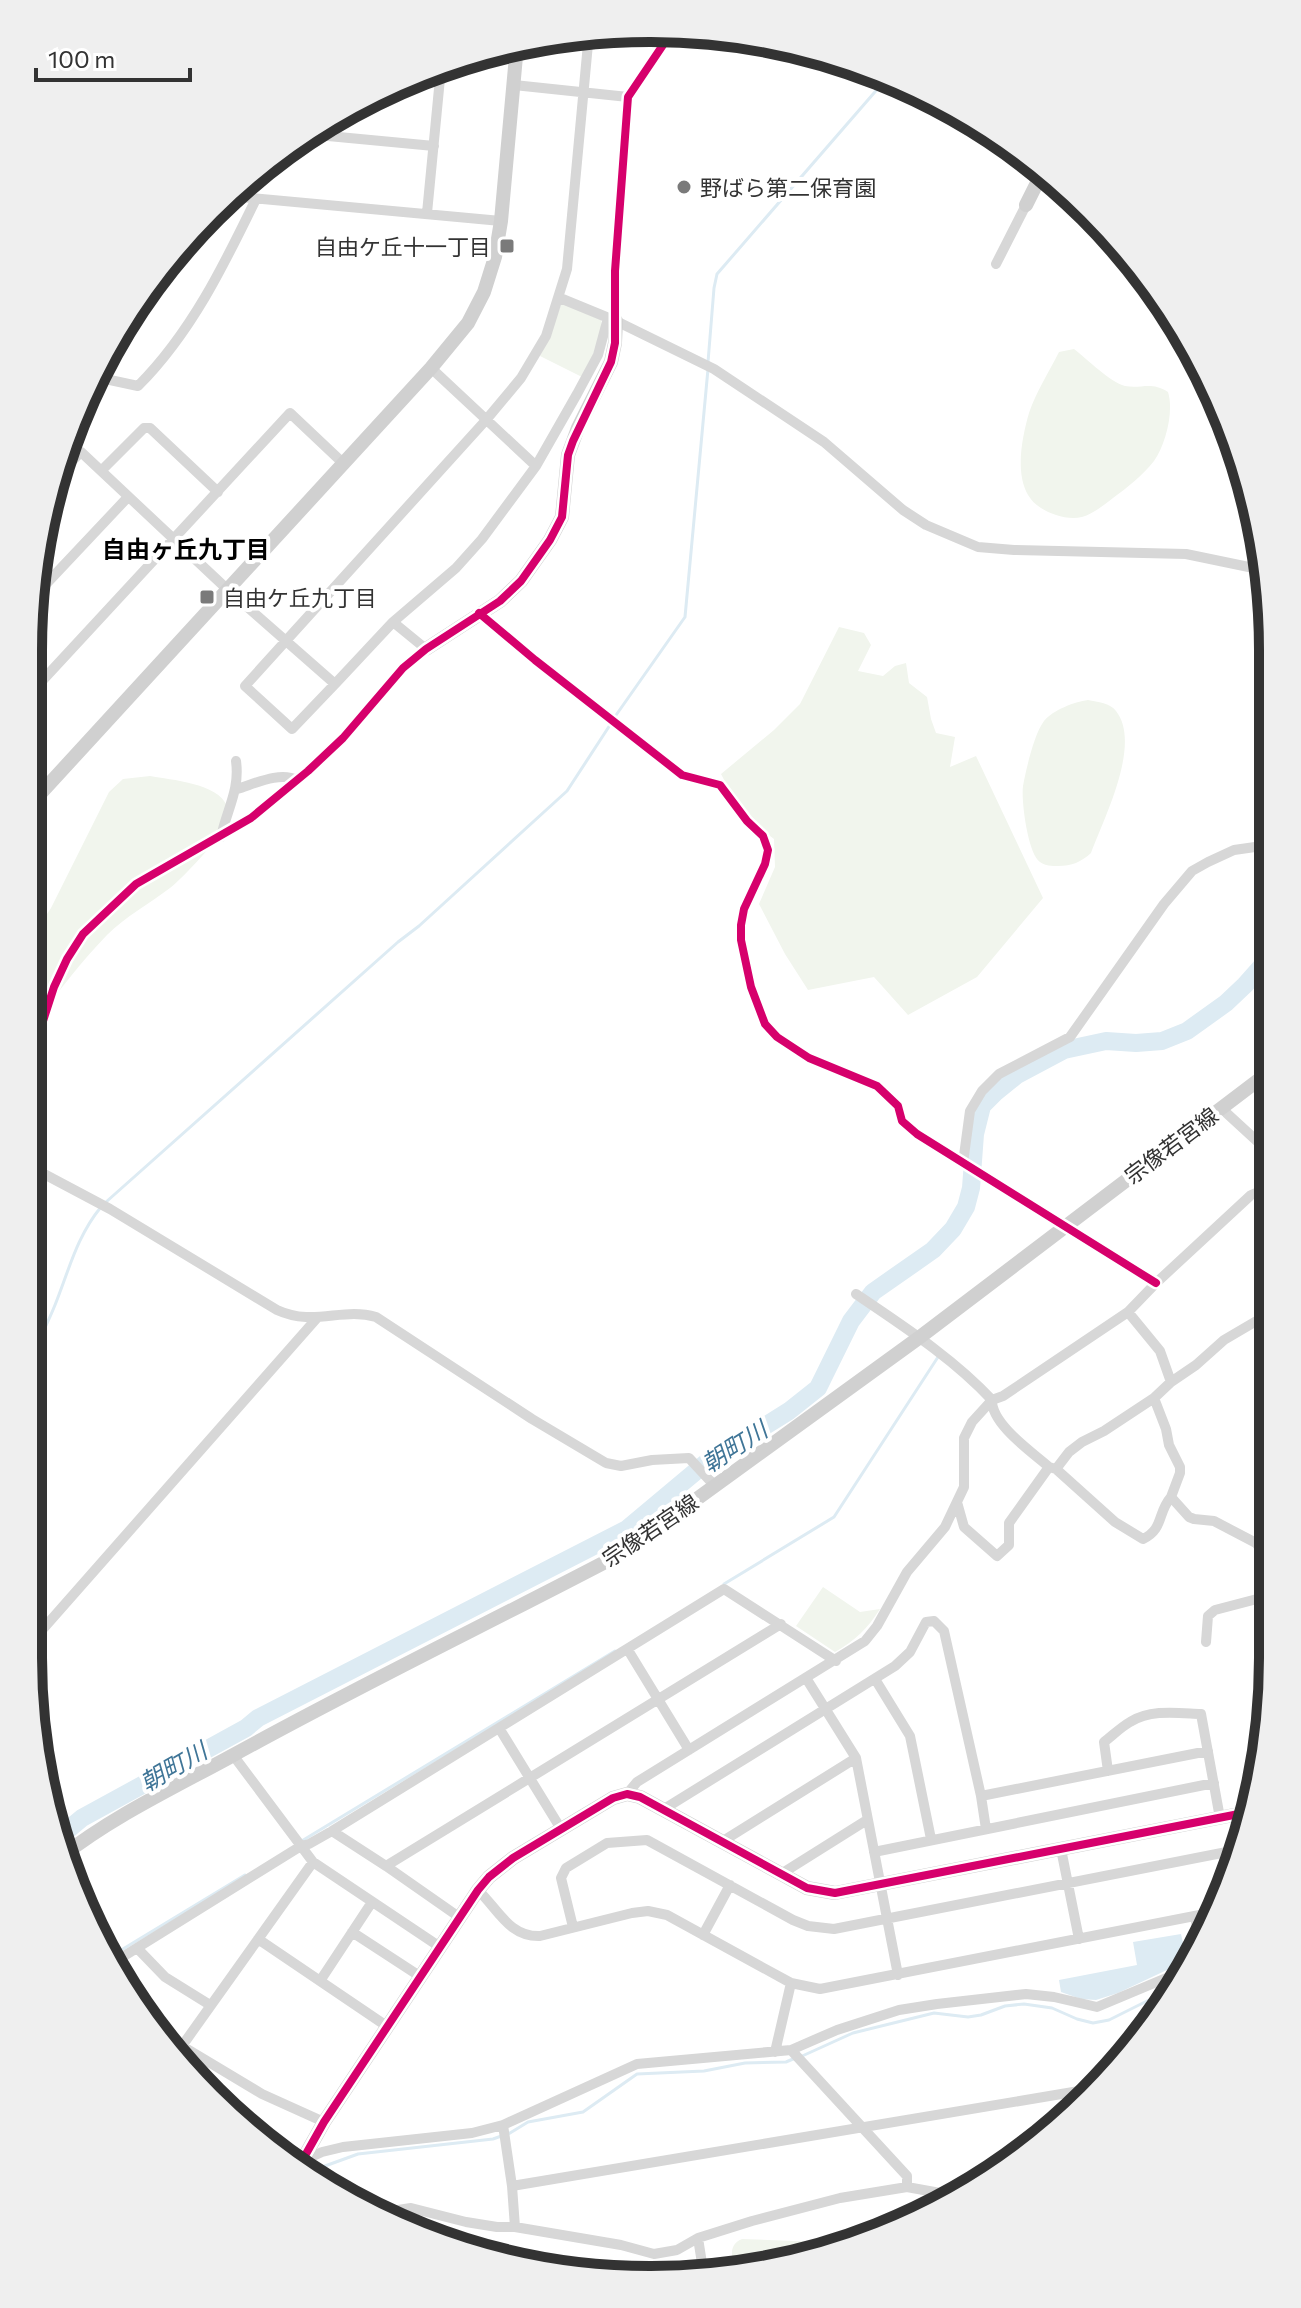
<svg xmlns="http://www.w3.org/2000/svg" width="1301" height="2308" viewBox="0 0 1301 2308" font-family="Commissioner,'Noto Sans JP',sans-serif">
<rect width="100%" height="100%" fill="#fff"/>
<path fill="#f1f5ed" d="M566,303L601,319C605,339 591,361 582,377L540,356L561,305Z
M1074,349C1087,359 1110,382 1125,386C1142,389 1151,381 1168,392C1174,411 1166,444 1154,461C1143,475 1127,488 1113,498C1104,505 1093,514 1082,517C1068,520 1052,515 1041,508C1011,490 1021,441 1029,413C1036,392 1049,372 1059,352Z
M839,627L864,633L871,645L858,671L883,676L895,666L906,663L909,683L927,697L931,719L936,733L955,737L950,767L976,756L1043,898L977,977L908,1015L874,977L808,990L785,954L759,904L775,867L774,839L742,814L721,774L774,730L800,704Z
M1088,700C1098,702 1110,703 1116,711C1142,744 1104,818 1091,853C1081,862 1072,866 1058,866C1052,866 1045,866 1040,862C1028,854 1021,801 1023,786C1026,770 1034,734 1044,721C1053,710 1074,702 1088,700Z
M150,776C171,780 218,783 227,806C228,811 229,819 227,824C219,839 184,877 170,888C149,904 126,916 107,935C78,965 54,998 29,1030V941L51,908L109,792L123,779Z
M823,1587L860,1612L880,1609C868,1628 855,1641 835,1652L796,1626Z
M742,2239L846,2243L734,2269C732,2256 728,2245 742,2239Z"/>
<path fill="#ddebf3" d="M1181,1934L1188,1965L1169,1969L1118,1993L1096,2000L1081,1999L1061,1992L1059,1980L1137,1965L1133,1942Z"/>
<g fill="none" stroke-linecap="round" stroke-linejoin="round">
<path stroke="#ddebf3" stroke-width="3" d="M708,362L714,288L717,274L887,78
M614,718L685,617L708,369
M106,1202L398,942L419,926L567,791L610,725
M28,1363C37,1344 47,1325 55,1305C69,1270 77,1236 101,1207
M724,1584L834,1517L938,1357
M300,1842L615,1651
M113,1955L245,1875
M800,2057L853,2033L934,2013L968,2017L981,2015L1005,2006L1024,2004L1052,2008L1077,2019L1093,2023L1109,2020L1175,1987
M303,2174L358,2154L493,2139L510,2133L528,2122L583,2112L637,2074L704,2071L745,2063L786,2062L793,2059"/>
<path stroke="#ddebf3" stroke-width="18" d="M58,1838L82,1818L246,1728L258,1718L627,1529L707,1462L789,1411L818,1388L851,1321L873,1292L933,1250L953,1229L966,1207L971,1188L975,1134L982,1106L996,1092L1017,1075L1064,1050L1106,1041L1136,1043L1162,1041L1187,1031L1226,1003L1245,985L1261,967L1269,951"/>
<path stroke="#d7d7d7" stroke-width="10" d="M649,31L665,42
M421,75L440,76
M514,85L628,97
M307,134L434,146
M230,196L501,221
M427,213L441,68
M996,264L1026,205
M560,298L616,321L714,369L824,442L903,510L926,525L978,547L1014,550L1186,554L1268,571
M616,321L615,271L628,97L665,42L677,32
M431,368L536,466
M96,377L138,386C191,333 224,265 256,199
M101,471L144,428H150L218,492
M52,481L81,452L228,590L335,684L393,622L456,568L482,539L536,466L577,394L598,355L608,318
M31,600L128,497
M479,613L535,660L682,775L720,785L747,821L763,836L768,850L765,864L744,909L741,925V940L751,987L765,1024L777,1037L809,1058L877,1086L898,1106L902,1121L917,1134L1156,1283
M335,684L292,729L245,686L486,420L521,378L546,336L567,269L589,33
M29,695L290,413L344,464
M237,789C254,784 280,771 297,780
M221,837C227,809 240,790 236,761
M29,1081L32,1055L54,987L67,959L83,934L136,884L251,818L308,771L343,738L403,668L426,649L393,622
M1221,1108L1270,1153
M29,1124L32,1111L29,1084
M963,1163L970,1111L982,1091L999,1074L1070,1037L1164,904L1192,871L1208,862L1234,850L1269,845
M29,1166L110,1209L277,1310C314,1327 342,1307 376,1317L532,1419L606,1463L621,1466L652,1460L689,1458L715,1486
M856,1294C903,1326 953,1358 992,1400C991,1424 1032,1452 1049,1467L1056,1469L1115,1522L1143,1539C1164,1529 1157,1513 1171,1497L1189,1517L1194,1519L1214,1521L1256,1543L1262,1551L1271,1582
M1128,1312L1160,1351L1171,1382
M1154,1398L1166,1429L1169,1445L1180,1467V1473L1171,1497
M1056,1469L1069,1452L1082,1442L1104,1431L1154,1398L1171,1382L1196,1365L1224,1340L1270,1313
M957,1502L964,1527L997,1556L1009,1545V1523L1049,1467
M1206,1642L1208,1616L1215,1610L1257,1599L1271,1605
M28,1646L317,1318
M628,1650L689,1750
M806,1678L856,1758L898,1975
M875,1679L910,1736L931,1839
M499,1728L561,1829
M233,1755L313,1862L440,1947
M1108,1771L1104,1742C1112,1736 1121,1727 1130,1722C1151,1709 1177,1713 1201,1714L1220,1818
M627,1794L637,1782L865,1641L877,1626L907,1572L945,1527L964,1487V1438L972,1422L992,1400L1003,1396L1128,1312L1156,1283L1251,1195L1270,1187
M981,1796L1208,1751
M664,1809L895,1666L910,1652L926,1622L934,1621L944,1631L981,1796L986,1829
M332,1831L386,1866L781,1624
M723,1841L856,1758
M1061,1849L1079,1939
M874,1852L1214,1783
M386,1866L459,1917
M781,1874L867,1820
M478,1890C498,1909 509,1937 540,1936L632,1913L648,1911L667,1915L791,1983L820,1989L1215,1912
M1195,1916L1200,1945
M573,1927L561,1878L566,1868L607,1843L647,1840L793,1920L808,1926L834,1929L1242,1849
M352,1932L421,1977
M703,1935L730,1885
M258,1939L388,2027
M137,1948L165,1977L210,2005
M116,1961L301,1846L309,1844L332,1831L724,1589L836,1661
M320,1981L372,1902
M152,2028L262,2094L324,2122
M182,2046L313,1862
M775,2052L791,1983
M503,2125L512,2186L515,2227
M302,2161L322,2152L343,2147L472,2133L503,2125L637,2064L791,2050L837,2030L899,2010L937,2004L1026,1994L1054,1997L1097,2007L1171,1976L1187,1972
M512,2186L1091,2089
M907,2187L940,2193L955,2191
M385,2212L411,2208L466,2222L497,2227H515L621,2245L654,2254L677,2250L698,2238L752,2221L840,2198L907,2187V2176L791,2050
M698,2238L704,2276"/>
<path stroke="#d0d0d0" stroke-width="14" d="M1026,205L1042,173
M426,649L500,601L521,581L550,540L562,517L568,455L578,428L611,362L615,343L616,321
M29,806L431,368L468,323L484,292L495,257L501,221L517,45
M61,1857C112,1817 171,1789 228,1758C354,1688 483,1626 611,1559L643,1538L920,1337L1269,1072
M294,2165L302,2161L324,2122L478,1890L489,1877L513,1858L613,1798L627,1794L640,1797L807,1888L835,1893L1249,1812"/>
<g stroke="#fff" stroke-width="13">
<path id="cycleway" d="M479,613L535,660L682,775L720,785L747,821L763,836L768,850L765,864L744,909L741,925V940L751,987L765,1024L777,1037L809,1058L877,1086L898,1106L902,1121L917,1134L1156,1283
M29,1081L32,1055L54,987L67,959L83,934L136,884L251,818L308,771L343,738L403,668L426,649L500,601L521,581L550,540L562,517L568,455L573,441L611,362L615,343V271L628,97L665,42L677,32
M294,2165L302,2161L324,2122L478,1890L489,1877L513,1858L613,1798L627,1794L640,1797L807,1888L835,1893L1249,1812"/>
</g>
<use href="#cycleway" stroke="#d6006c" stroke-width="8"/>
</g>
<g fill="#7a7a7a" stroke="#fff" stroke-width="3">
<circle cx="684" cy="187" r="8"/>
<rect x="499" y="238" width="16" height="16" rx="4"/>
<rect x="199" y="589" width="16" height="16" rx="4"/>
</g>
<g text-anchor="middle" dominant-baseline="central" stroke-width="8" stroke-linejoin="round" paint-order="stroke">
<g font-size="22" fill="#333" stroke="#fff" text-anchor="start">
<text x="700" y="187">野ばら第二保育園</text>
<text x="491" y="246" text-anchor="end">自由ケ丘十一丁目</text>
<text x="223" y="597">自由ケ丘九丁目</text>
</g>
<g font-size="22" fill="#333" stroke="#fff">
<text transform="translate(1171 1145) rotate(-37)">宗像若宮線</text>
<text transform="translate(650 1530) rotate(-34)">宗像若宮線</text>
</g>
<g font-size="24" font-weight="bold" fill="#000" stroke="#fff">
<text x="186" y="548">自由ヶ丘九丁目</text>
</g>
<g font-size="24" font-style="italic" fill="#3f7597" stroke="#fff">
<text transform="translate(734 1446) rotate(-33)">朝町川</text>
<text transform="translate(173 1766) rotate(-30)">朝町川</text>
</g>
</g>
<path d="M0 0H1301V2308H0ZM650 42H651A608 608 0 0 1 1259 650V1658A608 608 0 0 1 651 2266H650A608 608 0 0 1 42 1658V650A608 608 0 0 1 650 42Z" fill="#efefef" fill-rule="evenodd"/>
<path fill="none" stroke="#333" stroke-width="10" d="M650 42H651A608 608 0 0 1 1259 650V1658A608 608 0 0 1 651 2266H650A608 608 0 0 1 42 1658V650A608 608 0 0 1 650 42Z"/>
<path d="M36 68v12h154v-12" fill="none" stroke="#333333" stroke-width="4"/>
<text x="48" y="68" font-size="24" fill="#333333" stroke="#ffffff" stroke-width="6" paint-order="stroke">100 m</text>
</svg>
